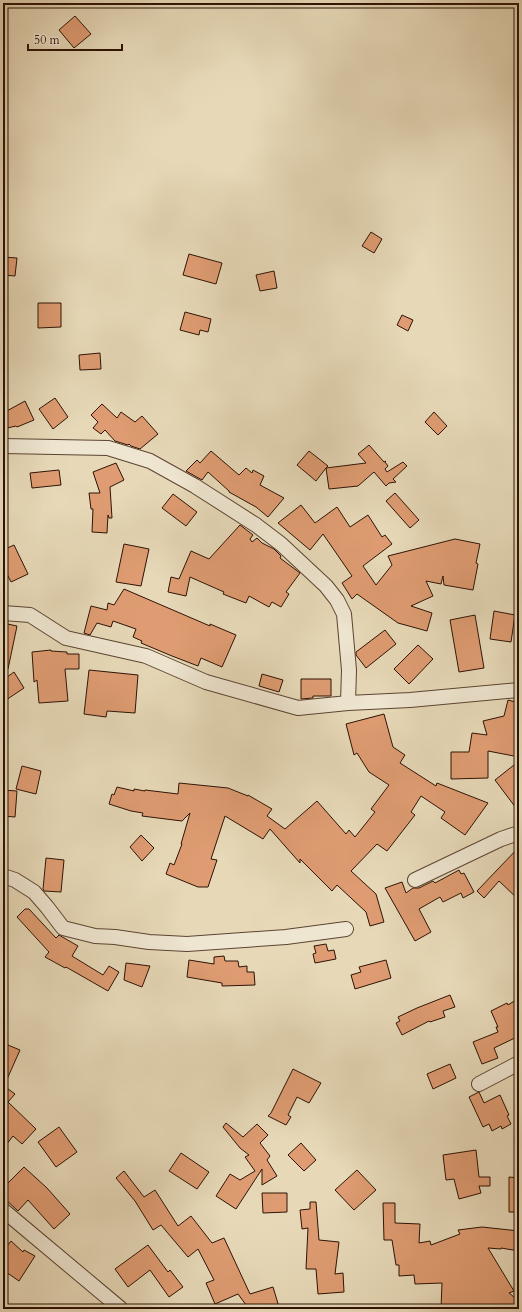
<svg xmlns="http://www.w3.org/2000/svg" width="522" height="1312" viewBox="0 0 522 1312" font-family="Cardo,serif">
<rect width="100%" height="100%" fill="#e7d9b8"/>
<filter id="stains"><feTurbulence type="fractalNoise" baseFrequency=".005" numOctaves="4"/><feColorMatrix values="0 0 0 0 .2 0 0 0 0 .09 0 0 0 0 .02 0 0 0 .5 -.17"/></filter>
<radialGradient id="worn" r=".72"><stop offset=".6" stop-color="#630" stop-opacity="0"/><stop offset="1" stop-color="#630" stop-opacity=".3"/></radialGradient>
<path fill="#df9c72" stroke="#2d1205" d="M75,16L91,34L74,48L59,30Z
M371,232L382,239L374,253L362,246Z
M189,254L222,263L216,284L183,275Z
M3,257L17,258L15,276L3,275Z
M274,271L277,288L260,291L256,275Z
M38,303H61V327L38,328Z
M185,312L211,319L208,332L200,330L199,335L180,330Z
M402,315L413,320L408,331L397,325Z
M100,353L101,369L80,370L79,355Z
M55,398L68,417L53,429L39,409Z
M25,401L34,420L17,427L16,426L3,429V413Z
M102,404L117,418L121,412L135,422L142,416L158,434L140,449L131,446L129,444L128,445L115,441L105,430L101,434L93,428L98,422L91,415Z
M434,412L447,426L438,435L425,422Z
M369,445L384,462L386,461L385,462L388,466L385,469L387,472L403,462L407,466L393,479L396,482L389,483L386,486L374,472L358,486L329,489L326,468L316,481L297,465L309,451L328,466L326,468L366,463L358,454Z
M211,451L239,475L246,468L252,473L253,470L264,476L260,485L284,498L268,517L256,507L229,492V491L208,472L202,480L186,471L197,460L200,463Z
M116,463L124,480L110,487L112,518H109L108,515L107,533L92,532L93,509H91L89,493H100L93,472Z
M59,470L61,485L32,488L30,473Z
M395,493L419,520L410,528L386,501Z
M173,494L197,512L186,526L162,508Z
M301,505L315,523L337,507L350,527L368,515L382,537L385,535L392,544L363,566L376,585L392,565L388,556L455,539L480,544L476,563L478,564L473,590L444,585L443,576L441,584L426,581L433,596L411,606L432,613L427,631L398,623L357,594L352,599L342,583L352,576L323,534L310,550L278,523Z
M240,525L253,535L250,539L252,542L257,538L262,543L274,549L281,556L280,558L300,573L286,592L289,594L281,607L272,602L269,607L249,596L246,603L223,594L224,592L190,577L186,596L168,592L171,577L179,579L191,551L209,559Z
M124,544L149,549L141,586L116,582Z
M14,545L28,574L11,582L6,572L3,573V550Z
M124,589L210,626V624L236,635L222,667L201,658L198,666L172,656L141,643L142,641L133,637L136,629L113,621L111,627L97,623L90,635L84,633L91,606L107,610L108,603L114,605Z
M494,611L515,615L511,642L490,639Z
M475,615L484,668L459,672L450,620Z
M3,623L17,626L8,669H3Z
M385,630L396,644L366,668L356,655V652Z
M418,645L433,659L409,684L394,669Z
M51,650V651L67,652V654H79V669H65L68,701L39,703L37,680L34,682L32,652Z
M89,670L138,675L135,713L107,711L106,717L84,714Z
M14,672L24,688L3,702V680Z
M262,674L283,680L279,692L259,686Z
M301,679H331V696H313V698L301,699Z
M508,700L519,703V757L488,751V778L451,779V752H469L472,733L487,735L483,721L504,716Z
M384,714L393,747L405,755L400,763L436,786L437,783L488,803L465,835L441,818L445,812L421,796L411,812L415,815L387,851L377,844L351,871L376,894L384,922L370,926L366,912L337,885L332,891L300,859V863L270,829L263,839L225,816L211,859L217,860L208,887H198L166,874L170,863L174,865L182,844H181L190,813L182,821L142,816L143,813L131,811L109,804L112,794L114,795L117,787L134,791V789L145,791V790L178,794L179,783L228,788L248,796V795L272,809L267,816L285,829L317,801L346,834L349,830L355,837L375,812L371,809L389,785L369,772L357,753L354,755L346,724Z
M519,761V812L495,780Z
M22,766L41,771L36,794L16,789Z
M3,790L17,791L15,817L3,816Z
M141,835L154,848L142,861L130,847Z
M519,847V900L499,881L484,898L477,891Z
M46,858L64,860L61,892L44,891L43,889Z
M459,870L461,874L464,873L474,892L463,898L461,893L443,902L440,897L419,909L431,932L415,941L385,888L402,882L406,893L413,888H419L433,881L435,883Z
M25,909H29L56,938L59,935L78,946L72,956L103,975L109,966L119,972L108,991L66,967L65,968L45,957L49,952L17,917Z
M326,944L328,951L334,950L336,959L315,963L313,954L316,953L314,946Z
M224,956L225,961H238L239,967L247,966V972H254L255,985L222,986V983L187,977L189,960L214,964V957Z
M386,960L391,978L355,989L351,975L361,972L359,967Z
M126,963L150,966L142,987L124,980Z
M450,995L455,1007L443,1011L445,1017L430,1022L429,1021L402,1035L396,1023L400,1021L398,1017L417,1008Z
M519,998V1012L514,1015L519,1025V1036L494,1048L498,1058L482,1064L473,1042L498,1032L496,1027H498L491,1011L507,1003L508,1005Z
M3,1043L20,1050L4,1086L15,1094L8,1102L36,1129L22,1144L13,1136L3,1149Z
M450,1064L456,1078L433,1089L427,1074Z
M293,1069L321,1083L309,1103L297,1097L288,1115L291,1117L286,1125L268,1116L271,1113Z
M479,1092L484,1103L500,1095L509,1115L507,1116L511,1124L502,1129L501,1126L492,1131L489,1124L483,1127L469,1097Z
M226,1123L243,1137L257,1124L268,1135L260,1143L270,1156L267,1160L277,1176L262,1185V1169L236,1209L216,1196L230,1174L240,1180L255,1171L245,1157L249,1155L240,1148L223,1127Z
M59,1127L77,1152L56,1167L38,1142Z
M301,1143L316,1160L304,1171L288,1155Z
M476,1150L479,1177H490V1186H479L481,1193L459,1199L454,1179L446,1180L443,1155Z
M181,1153L209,1172L197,1189L169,1171Z
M24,1167L47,1188L70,1214L54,1229L28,1200L18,1211L3,1197V1188Z
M357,1170L376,1190L354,1210L335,1190Z
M124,1171L144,1197L155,1190L178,1226L191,1216L212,1243L224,1238L250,1294L273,1287L279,1307L273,1309H249L238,1294L215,1304L206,1283L214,1280L198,1249L188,1257L161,1225L153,1230L135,1201L116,1178Z
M509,1177L519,1178V1212H509Z
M262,1193H287V1212L263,1213Z
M310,1202H316L319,1240L339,1242L335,1274L343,1273L344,1292L318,1294L316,1269H306L308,1228L302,1229L300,1210L310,1209Z
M383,1203H395V1223L420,1224L419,1243L430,1241L431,1245L460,1234L458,1230L482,1227L519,1231V1251L501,1248V1249L488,1248L514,1291L509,1293L519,1301V1309H441L442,1283L415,1284L414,1275L399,1276V1265H396L392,1240H384Z
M11,1241L23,1252L24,1250L35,1256L19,1281L3,1270V1251Z
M148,1245L168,1272L170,1270L183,1287L169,1297L150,1270L128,1287L115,1269Z"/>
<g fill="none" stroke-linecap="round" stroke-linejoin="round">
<g stroke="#5c4432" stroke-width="16">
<path id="minor" d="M3,446L108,448L150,461L195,486L256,525L281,544L326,586L337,600L344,614L349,670L348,703L410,700L519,690
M3,613L30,615L66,638L146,656L206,682L298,708L348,703
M3,876L15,880L34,892L47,907L63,928L95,936L115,937L149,942L187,944L286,937L346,929
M415,880L501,839L519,833
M479,1084L519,1063
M3,1210L120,1308"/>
</g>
<use href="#minor" stroke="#efe6d1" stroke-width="14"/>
</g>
<rect width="522" height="1312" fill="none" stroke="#e7d9b8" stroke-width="16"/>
<rect x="4" y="4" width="514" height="1304" fill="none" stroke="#2d1205" stroke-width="2"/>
<rect x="8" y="8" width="506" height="1296" fill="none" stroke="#2d1205"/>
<path d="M28 44v6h94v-6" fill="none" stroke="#2d1205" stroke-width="2"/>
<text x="34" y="44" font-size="12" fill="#2d1205" stroke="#efe6d1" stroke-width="3" paint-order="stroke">50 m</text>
<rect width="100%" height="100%" filter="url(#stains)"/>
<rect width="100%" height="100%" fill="url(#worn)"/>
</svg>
